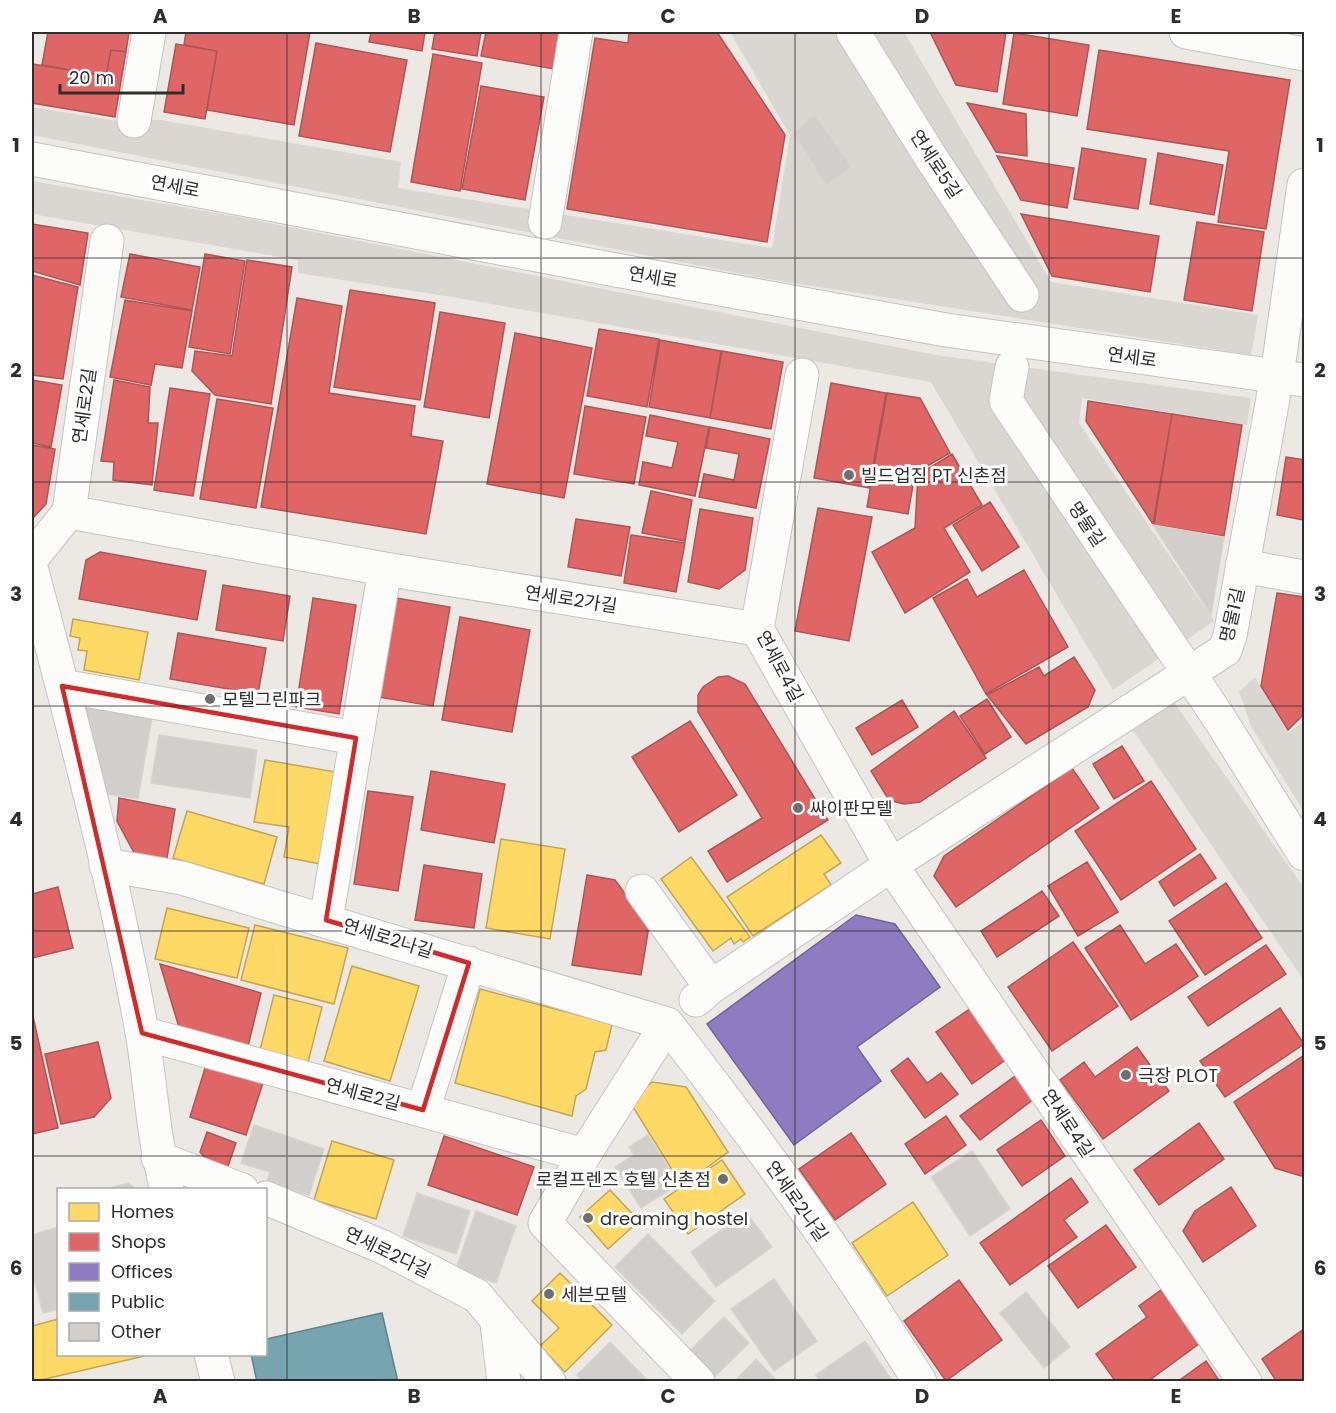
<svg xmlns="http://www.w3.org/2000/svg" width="1336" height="1413" viewBox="0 0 1336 1413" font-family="Poppins,'Noto Sans KR',sans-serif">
<rect width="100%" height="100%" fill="#ece8e4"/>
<path fill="#dad6d2" d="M730,32H904L1051,282L1258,315L1251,355L768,279L32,135V107L118,121L161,120L401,162L398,188L772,248L790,135Z
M32,181L239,217L936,355L1251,398L1247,425L1082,398L1079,423L1214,621L1113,690L931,382L452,297L298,273V260L32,214Z
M1255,677L1288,733L1303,722L1304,725V812L1251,726L1243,703L1239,692Z
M1173,701L1304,888V981L1133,730Z"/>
<path fill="#ffd966" stroke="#c0a655" stroke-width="1.5" d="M73,619L148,632L139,680L84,670L87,651L78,650L80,638L70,636Z
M265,760L336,772L321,864L284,857L289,827L254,822Z
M187,811L277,837L264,884L173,858Z
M821,835L841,863L824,874L831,885L753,936L727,897Z
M501,839L565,849L550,939L486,928Z
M691,857L750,937L743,942L741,939L734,944L731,938L713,951L661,879Z
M167,908L249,928L237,978L155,959Z
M255,925L348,948L334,1004L241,980Z
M352,966L419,986L390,1081L324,1061Z
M480,989L612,1024L606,1050L595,1052L586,1089L576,1096L572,1116L455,1083Z
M274,995L322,1007L307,1066L259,1054Z
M652,1082L686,1087L728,1152L682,1186L630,1102Z
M332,1141L394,1160L376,1219L314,1200Z
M722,1160L745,1194L688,1234L664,1199Z
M610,1190L639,1221L608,1249L580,1217Z
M913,1202L948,1255L887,1296L852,1243Z
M560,1273L612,1325L565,1372L540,1346L559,1328L532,1301Z
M58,1319V1354H153L32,1382V1326Z"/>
<path fill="#e06666" stroke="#ab5555" stroke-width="1.5" d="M48,32H129L126,52L111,50L106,76L42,65Z
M186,32H310L294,125L207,110L217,51L184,45Z
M371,32H425L422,51L369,42Z
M435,32H481L477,56L432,49Z
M486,32H560L554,69L481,56Z
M629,32H717L785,135L767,242L567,209L595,38L628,43Z
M930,32H1006L997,92L956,85Z
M1014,33L1089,45L1077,116L1003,104Z
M316,43L407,60L390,152L299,136Z
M176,44L217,51L205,119L164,112Z
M111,50L126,52L115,117L32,103V64L106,76Z
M1099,50L1290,80L1266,229L1218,222L1229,151L1087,129Z
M433,54L482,63L460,191L411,182Z
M481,86L544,97L525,200L462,189Z
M967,103L1026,114L1027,156L996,152Z
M1082,148L1146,159L1138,209L1074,199Z
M1158,153L1223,165L1214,215L1150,204Z
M997,156L1074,168L1067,208L1021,200Z
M1021,214L1159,236L1150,292L1052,276Z
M1197,222L1264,232L1252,311L1184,300Z
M32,224L88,233L80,285L32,271Z
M130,254L200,267L192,310L121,297Z
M205,254L245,261L230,354L189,347Z
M247,260L292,267L271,404L215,395L192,371L195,351L232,356Z
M32,275L78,287L63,379L32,375Z
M350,290L435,303L420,400L334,387Z
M297,298L342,306L329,393L415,406L411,436L443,441L426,534L261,507Z
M125,300L192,311L182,368L155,364L151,385L110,377Z
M440,312L505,323L489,418L424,407Z
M599,329L659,339L647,407L587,396Z
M515,333L592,348L564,498L487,484Z
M660,340L721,351L710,418L649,407Z
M722,351L783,362L771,429L710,418Z
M32,380L62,385L51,447L32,443Z
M114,380L150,387L148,423H158L152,485L113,480L114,462L101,461Z
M831,383L886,393L869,488L814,478Z
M170,388L210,394L193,496L154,490Z
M887,393L920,398L950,453L915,473L908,514L867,507Z
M217,399L273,408L256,508L200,499Z
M1088,401L1172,414L1153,524L1086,421Z
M585,406L646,417L634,484L574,474Z
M1172,414L1242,425L1224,536L1154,525Z
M650,415L709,427L695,496L639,485L643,462L672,468L678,442L646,436Z
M710,427L770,439L756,508L699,497L704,474L734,480L739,454L706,448Z
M32,445L55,449L46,504L32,519Z
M952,454L982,505L944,528L970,572L905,613L872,552L915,528L918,475Z
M1286,457L1304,460V520L1277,515Z
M651,491L692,500L685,541L642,533Z
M990,502L1019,547L982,571L953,525Z
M818,508L872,517L849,641L795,631Z
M700,509L753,518L745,570L719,589L688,582Z
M576,519L630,527L621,576L568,567Z
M631,535L685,543L676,592L624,583Z
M100,552L206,571L197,620L79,599L86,560Z
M1024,570L1068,647L986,694L933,598L967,579L977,597Z
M223,585L290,596L283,641L216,630Z
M1277,593L1304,597V714L1288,730L1261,686Z
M313,598L356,605L339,714L296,707Z
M396,598L450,607L433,706L378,697Z
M460,617L530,630L512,732L442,720Z
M178,633L266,648L258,694L170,679Z
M1074,657L1095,690L1088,707L1026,744L987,695L1039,667L1044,676Z
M728,676L745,684L828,820L727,882L708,851L762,818L698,712V695L703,687L718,677Z
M987,699L1011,737L985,754L960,716Z
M902,700L918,727L872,755L856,728Z
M954,711L986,758L920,802L904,804L889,800L871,771Z
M690,721L737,795L679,832L632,757Z
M1122,746L1144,781L1114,799L1093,764Z
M1072,768L1099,808L956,907L934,876L944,856Z
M431,771L505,784L494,843L421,830Z
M1151,781L1196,849L1121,900L1075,831Z
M368,791L413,797L398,891L354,884Z
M119,798L175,809L166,864L137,858L117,821Z
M1200,854L1216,878L1174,906L1159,882Z
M1087,862L1118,912L1078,936L1048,886Z
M424,865L482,874L474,928L415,920Z
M587,875L615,880L649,926L641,975L572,965Z
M1226,883L1262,938L1205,975L1169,921Z
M58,887L73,948L32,958V894Z
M1042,891L1059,916L997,957L981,931Z
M1120,925L1145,964L1176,944L1198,976L1131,1020L1085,948Z
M1073,942L1118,1006L1052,1051L1008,987Z
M1266,945L1286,974L1208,1026L1188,997Z
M160,964L261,993L247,1050L181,1034Z
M977,1004L1012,1055L972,1084L936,1032Z
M1280,1008L1304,1044L1225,1097L1200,1061Z
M32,1012L58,1128L32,1134Z
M98,1042L111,1098L94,1117L61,1124L45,1054Z
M1137,1047L1169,1091L1103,1139L1060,1080L1084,1062L1095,1077Z
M1303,1056L1304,1174L1301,1176L1275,1168L1234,1102Z
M908,1058L927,1083L941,1073L958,1094L925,1118L891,1071Z
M206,1065L263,1083L246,1135L190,1117Z
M1018,1074L1035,1098L980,1140L960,1116Z
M946,1116L966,1145L925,1174L905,1144Z
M1041,1120L1065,1156L1022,1186L997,1150Z
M1199,1123L1224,1159L1159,1205L1134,1170Z
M207,1132L236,1143L227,1169L209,1162L200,1152Z
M851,1133L886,1184L835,1220L799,1169Z
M444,1136L534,1167L517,1215L428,1185Z
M1071,1178L1088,1202L1064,1220L1077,1237L1010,1285L980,1243Z
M1231,1187L1256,1226L1203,1262L1183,1231L1195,1211Z
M1106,1225L1136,1267L1078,1308L1048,1266Z
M959,1280L1002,1340L946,1381L904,1321Z
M1161,1290L1200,1343L1147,1382H1116L1096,1354L1147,1317L1139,1306Z
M1304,1329V1382H1277L1262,1359Z
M1206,1361L1220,1382H1177Z"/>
<path fill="#8e7cc3" stroke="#716596" stroke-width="1.5" d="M856,915L895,924L940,987L857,1047L881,1081L794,1145L707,1024Z"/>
<path fill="#76a5af" stroke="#608188" stroke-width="1.5" d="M382,1313L398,1382H257L251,1354H266V1339Z"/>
<path fill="#d1cecb" stroke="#d7d4d0" stroke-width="1.5" d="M815,115L851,167L826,185L794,133Z
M1153,525L1224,537L1211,615Z
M84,707L152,717L138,799L107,794Z
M159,735L257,750L250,798L151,783Z
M254,1125L324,1149L309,1195L267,1181L270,1172L241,1163Z
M648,1135L679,1184L641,1208L615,1167L634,1155L629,1147Z
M972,1151L1010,1209L970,1236L931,1177Z
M128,1183L138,1190H102Z
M417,1193L470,1211L456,1254L403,1236Z
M476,1211L516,1226L496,1283L456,1269Z
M746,1212L772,1247L716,1287L691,1252Z
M58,1227V1309L43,1313L32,1272V1235Z
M648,1234L715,1301L682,1334L615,1267Z
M774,1279L817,1341L774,1371L731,1309Z
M1026,1292L1070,1347L1044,1368L1000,1313Z
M724,1317L749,1343L712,1379L687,1353Z
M865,1341L893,1382H820L816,1375Z
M610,1342L649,1382H583L577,1375Z
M756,1359L778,1382H734Z"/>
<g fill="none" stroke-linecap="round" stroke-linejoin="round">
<g stroke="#c5c4c5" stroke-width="35">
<path id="minor" d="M853,32L930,156L1022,295
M1186,32L1304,54
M134,121L149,32
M32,159L605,268L946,330L1304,380
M545,222L576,32
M1012,367L1006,401L1219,718L1304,854
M802,375L757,629L891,865L1245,1382
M69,512L385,569L757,629
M32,558L69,512L107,241
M1242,566L1304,577
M32,571C72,723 114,877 142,1032C151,1085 153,1138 167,1190
M62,686L356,738
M106,865L182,878L667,1024C757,1139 843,1258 920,1382
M642,891L711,987
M326,920L385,569
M696,1000L711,987L891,865L1225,650L1230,636L1277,376L1304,185
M667,1024L584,1155L545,1223L698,1382
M142,1033L584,1155
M423,1110L469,963
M158,1158L242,1190
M266,1198L383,1247L477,1296L549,1382
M497,1323L504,1382
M211,1354L218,1382"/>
</g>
<use href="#minor" stroke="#fcfcfb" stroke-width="33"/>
</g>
<path fill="none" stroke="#d62828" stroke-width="4.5" stroke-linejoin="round" d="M62,686L356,738L326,920L469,963L423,1110L142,1033Z"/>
<path fill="none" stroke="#2e2e2e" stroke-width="1.5" stroke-opacity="0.55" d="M287,32V1382M541,32V1382M795,32V1382M1049,32V1382M32,258H1304M32,482H1304M32,706H1304M32,931H1304M32,1156H1304"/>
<g fill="#706f6e" stroke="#fff" stroke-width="2">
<circle cx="849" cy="475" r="6"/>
<circle cx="210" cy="699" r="6"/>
<circle cx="798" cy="808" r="6"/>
<circle cx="1126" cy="1075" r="6"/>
<circle cx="723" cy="1179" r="6"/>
<circle cx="588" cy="1218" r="6"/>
<circle cx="549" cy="1294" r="6"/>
</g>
<g text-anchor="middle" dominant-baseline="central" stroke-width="6" stroke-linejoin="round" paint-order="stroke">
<g font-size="18" fill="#2e2e2e" stroke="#fff">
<text transform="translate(936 164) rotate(57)">연세로5길</text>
<text transform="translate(175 186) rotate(11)">연세로</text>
<text transform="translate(653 277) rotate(10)">연세로</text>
<text transform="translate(1132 357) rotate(8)">연세로</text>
<text transform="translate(84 406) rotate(-82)">연세로2길</text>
<text transform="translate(1087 524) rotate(56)">명물길</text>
<text transform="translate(571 599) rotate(9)">연세로2가길</text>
<text transform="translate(1232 615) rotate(-77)">명물1길</text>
<text transform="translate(780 666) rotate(62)">연세로4길</text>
<text transform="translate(388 938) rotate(17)">연세로2나길</text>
<text transform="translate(363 1094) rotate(15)">연세로2길</text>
<text transform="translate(1068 1123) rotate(56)">연세로4길</text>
<text transform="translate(797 1201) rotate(55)">연세로2나길</text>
<text transform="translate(388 1252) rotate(26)">연세로2다길</text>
</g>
<g font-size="18" fill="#2e2e2e" stroke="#fff" text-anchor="start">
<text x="861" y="475">빌드업짐 PT 신촌점</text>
<text x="222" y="699">모텔그린파크</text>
<text x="810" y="808">싸이판모텔</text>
<text x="1138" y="1075">극장 PLOT</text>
<text x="711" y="1179" text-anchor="end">로컬프렌즈 호텔 신촌점</text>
<text x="600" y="1218">dreaming hostel</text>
<text x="561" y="1294">세븐모텔</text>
</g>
</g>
<rect width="1336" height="1413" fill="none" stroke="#ffffff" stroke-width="66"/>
<rect x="57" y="1188" width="210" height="168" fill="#ffffff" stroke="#ababab" stroke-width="1.5"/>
<rect x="69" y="1203" width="30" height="18" fill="#ffd966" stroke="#ababab" stroke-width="1.5"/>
<text x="111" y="1218" font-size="18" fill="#2e2e2e">Homes</text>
<rect x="69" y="1233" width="30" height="18" fill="#e06666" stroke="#ababab" stroke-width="1.5"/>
<text x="111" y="1248" font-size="18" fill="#2e2e2e">Shops</text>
<rect x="69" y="1263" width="30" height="18" fill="#8e7cc3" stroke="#ababab" stroke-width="1.5"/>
<text x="111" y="1278" font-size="18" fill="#2e2e2e">Offices</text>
<rect x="69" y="1293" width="30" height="18" fill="#76a5af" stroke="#ababab" stroke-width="1.5"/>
<text x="111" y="1308" font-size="18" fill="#2e2e2e">Public</text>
<rect x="69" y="1323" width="30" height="18" fill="#d1cecb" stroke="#ababab" stroke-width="1.5"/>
<text x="111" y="1338" font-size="18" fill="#2e2e2e">Other</text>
<path d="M60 84v9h123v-9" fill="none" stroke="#2e2e2e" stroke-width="3"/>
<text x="69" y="84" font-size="18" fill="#2e2e2e" stroke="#ffffff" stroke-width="4.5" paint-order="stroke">20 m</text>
<rect x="33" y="33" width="1270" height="1347" fill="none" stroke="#2e2e2e" stroke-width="2"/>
<g font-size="20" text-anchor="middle" font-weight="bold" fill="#2e2e2e">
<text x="160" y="23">A</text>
<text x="414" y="23">B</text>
<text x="668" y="23">C</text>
<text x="922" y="23">D</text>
<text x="1176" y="23">E</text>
<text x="16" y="152">1</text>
<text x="1320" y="152">1</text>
<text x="16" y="377">2</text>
<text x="1320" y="377">2</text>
<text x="16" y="601">3</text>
<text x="1320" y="601">3</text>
<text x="16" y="826">4</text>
<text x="1320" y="826">4</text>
<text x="16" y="1050">5</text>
<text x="1320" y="1050">5</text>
<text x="16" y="1275">6</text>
<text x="1320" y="1275">6</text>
<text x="160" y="1403">A</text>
<text x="414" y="1403">B</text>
<text x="668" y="1403">C</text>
<text x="922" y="1403">D</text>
<text x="1176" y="1403">E</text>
</g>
</svg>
